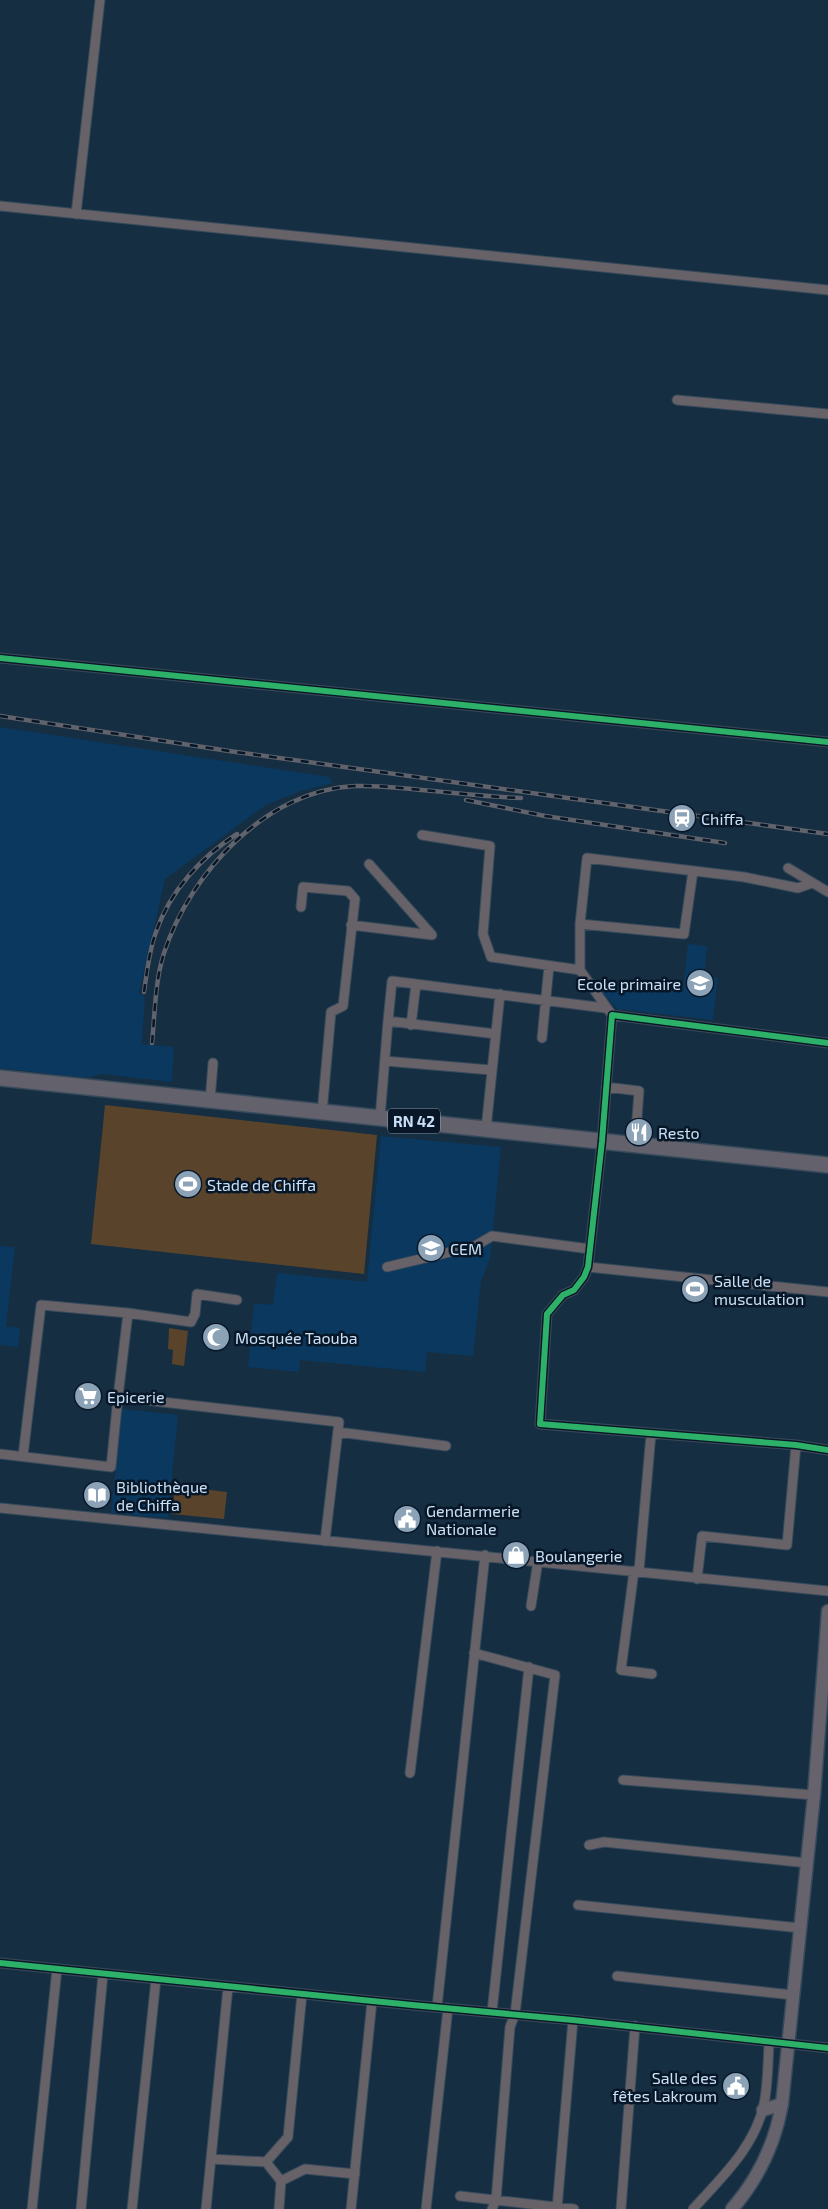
<svg xmlns="http://www.w3.org/2000/svg" width="828" height="2209" viewBox="0 0 828 2209" font-family="'Exo 2',sans-serif">
<rect width="100%" height="100%" fill="#162e42"/>
<path fill="#0a385f" d="M0,727L329,777L333,783L301,791L266,805L165,879L139,993L145,996L142,1044L174,1047L172,1082L102,1074L86,1078L0,1068Z
M688,944L707,946L704,976L718,978L713,1020L617,1009L600,990L605,986L604,980L683,989Z
M381,1136L501,1147L490,1259L481,1281L473,1356L427,1352L425,1372L300,1360L299,1372L248,1367L254,1303L273,1305L277,1273L367,1282Z
M0,1246L15,1247L6,1326L20,1328L18,1347L0,1345Z
M122,1409L178,1415L168,1518L111,1513Z"/>
<path fill="#59442b" d="M105,1105L377,1135L364,1274L91,1244Z
M169,1328L188,1331L184,1366L172,1364L173,1350L168,1349Z
M175,1486L227,1492L224,1519L172,1514Z"/>
<g fill="none" stroke-linecap="round" stroke-linejoin="round">
<g stroke="#364a5b" stroke-width="11">
<path id="street" d="M0,206L828,290
M76,214L100,0
M677,400L828,414
M0,658L828,742
M422,835L490,846L483,934L491,957L580,970
M369,864L432,935
M788,868L828,892
M301,907L303,887L348,891L355,899L343,1006L331,1012L322,1113
M580,924L684,934L693,871
M351,925L432,935
M612,1015L580,970V924L587,858L744,877L798,888L812,883
M388,1021L392,981L416,984
M411,1025L416,984L605,1008
M542,1038L549,966
M828,1043L612,1015L602,1141L588,1267L584,1277L574,1290L563,1295L547,1314L540,1424L796,1445L828,1450
M385,1061L491,1070
M606,1087L639,1091L635,1145
M210,1101L213,1063
M380,1118L388,1021L496,1034
M486,1129L500,994
M387,1267L475,1246L492,1236L590,1249
M588,1267L828,1292
M128,1313L191,1322L195,1314L197,1294L237,1300
M338,1432L446,1446
M0,1454L111,1467L118,1397L339,1422L325,1541
M23,1456L41,1305L128,1313L118,1397
M0,1508L828,1591
M634,1571L621,1670L652,1674
M639,1571L651,1434
M697,1579L702,1536L787,1545L796,1445
M531,1606L538,1561
M474,1653L555,1675L515,2014L510,2027L496,2200L492,2209
M410,1773L437,1551
M623,1780L814,1795
M589,1845L604,1842L807,1863
M578,1905L800,1928
M0,1963L412,2005L573,2020L828,2048
M617,1976L793,1995
M437,2007L485,1555
M492,2012L529,1667
M211,2159L266,2162L281,2181L305,2169L355,2174
M266,2162L288,2137L302,1994
M460,2196L574,2209
M32,2209L57,1969
M81,2209L103,1974
M132,2209L156,1979
M206,2209L228,1987
M279,2209L281,2181
M351,2209L372,2001
M426,2209L448,2008
M557,2209L573,2020
M621,2209L635,2026
M693,2209C721,2178 755,2147 764,2104C768,2084 768,2063 769,2042"/>
</g>
<g stroke="#364a5b" stroke-width="15">
<path id="secondary" d="M763,2110L782,2104
M732,2209C759,2178 775,2144 782,2104L814,1795L828,1611"/>
</g>
<g stroke="#364a5b" stroke-width="18">
<path id="primary" d="M0,1078L828,1165"/>
</g>
<use href="#street" stroke="#676168" stroke-width="9"/>
<use href="#secondary" stroke="#66636c" stroke-width="12"/>
<use href="#primary" stroke="#62616c" stroke-width="15"/>
<g stroke="#60636c" stroke-width="4.5">
<path id="rail" d="M0,716L229,751L828,834
M466,800L545,816L725,843
M144,992C147,972 149,951 156,932C170,891 201,857 237,834
M152,1043C155,1013 155,981 164,953C190,873 266,790 355,786C382,785 408,789 434,791C463,794 492,797 521,798"/>
</g>
<use href="#rail" stroke="#071727" stroke-width="2.5" stroke-dasharray="8" stroke-linecap="butt"/>
<g stroke="#071727" stroke-width="9">
<path id="cycleway" d="M0,658L828,742
M828,1043L612,1015L602,1141L588,1267L584,1277L574,1290L563,1295L547,1314L540,1424L796,1445L828,1450
M0,1963L412,2005L573,2020L828,2048"/>
</g>
<use href="#cycleway" stroke="#2db169" stroke-width="6"/>
</g>
<defs>
<g id="station-disc" transform="scale(1.4375)"><circle r="9.5" fill="#8ba2b7" stroke="#071727"/><path d="M-3-6H3Q5-6 5-4V2Q5 4 3 4L4.5 6H3L1.5 4h-3L-3 6H-4.5L-3 4Q-5 4-5 2V-4Q-5-6-3-6ZM-3.5-4v3h7v-3ZM-3.5 1v1.5H-2V1ZM2 1v1.5H3.5V1Z" fill="#fff"/></g>
<g id="school-disc" transform="scale(1.4375)"><circle r="9.5" fill="#8ba2b7" stroke="#071727"/><path d="M0-5L7-2L0 1L-7-2ZM-4 1L0 2.5L4 1V4Q0 6-4 4Z" fill="#fff"/></g>
<g id="restaurant-disc" transform="scale(1.4375)"><circle r="9.5" fill="#8ba2b7" stroke="#071727"/><path d="M-5-6h1v4h1v-4h1v4h1v-4h1v5L-1.5 .5V6h-2V.5L-5-1ZM5-6V6H3V1.5H1.5Q1.5-4 5-6Z" fill="#fff"/></g>
<g id="stadium-disc" transform="scale(1.4375)"><circle r="9.5" fill="#8ba2b7" stroke="#071727"/><path d="M0-5a6.5 5 0 1 0 0 10a6.5 5 0 1 0 0-10ZM-3.5-1.8h7v3.6h-7Z" fill="#fff"/></g>
<g id="mosque-disc" transform="scale(1.4375)"><circle r="9.5" fill="#8ba2b7" stroke="#071727"/><path d="M3.5-4.9A6 6 0 1 0 3.5 4.9A5 5 0 1 1 3.5-4.9Z" fill="#fff"/></g>
<g id="supermarket-disc" transform="scale(1.4375)"><circle r="9.5" fill="#8ba2b7" stroke="#071727"/><path d="M-6-5.5h2.5l.6 2H6L4.5 2H-2.5L-4.4-4H-6ZM-1.5 3.2a1.3 1.3 0 1 0 .1 0ZM3 3.2a1.3 1.3 0 1 0 .1 0Z" fill="#fff"/></g>
<g id="library-disc" transform="scale(1.4375)"><circle r="9.5" fill="#8ba2b7" stroke="#071727"/><path d="M-6-4Q-3-5.5-.7-3.5V5Q-3 3-6 4ZM6-4Q3-5.5 .7-3.5V5Q3 3 6 4Z" fill="#fff"/></g>
<g id="civic-disc" transform="scale(1.4375)"><circle r="9.5" fill="#8ba2b7" stroke="#071727"/><path d="M-.6-6.5H3V-4.5H.6V-3L4-1V1h2V6H-6V1h2V-1L-.6-3ZM-1.2 2.5V6h2.4V2.5Z" fill="#fff"/></g>
<g id="shop-disc" transform="scale(1.4375)"><circle r="9.5" fill="#8ba2b7" stroke="#071727"/><path d="M-5-2.5h2.3a2.7 3.5 0 0 1 5.4 0H5L5.5 6h-11ZM-1.5-2.5h3a1.5 2.3 0 0 0-3 0Z" fill="#fff"/></g>
</defs>
<g fill-rule="evenodd">
<use href="#station-disc" x="682" y="818"/>
<use href="#school-disc" x="700" y="983"/>
<use href="#restaurant-disc" x="639" y="1132"/>
<use href="#stadium-disc" x="188" y="1184"/>
<use href="#school-disc" x="431" y="1248"/>
<use href="#stadium-disc" x="695" y="1289"/>
<use href="#mosque-disc" x="216" y="1337"/>
<use href="#supermarket-disc" x="88" y="1396"/>
<use href="#library-disc" x="97" y="1495"/>
<use href="#civic-disc" x="407" y="1519"/>
<use href="#shop-disc" x="516" y="1555"/>
<use href="#civic-disc" x="736" y="2086"/>
</g>
<g text-anchor="middle" dominant-baseline="central" stroke-width="5" stroke-linejoin="round" paint-order="stroke">
<rect fill="#071727" stroke="#90a4b8" stroke-width="1" x="388" y="1108.5" width="52" height="25" rx="4"/>
<g font-size="15" font-weight="bold" fill="#cae0f6">
<text x="414" y="1121">RN 42</text>
</g>
<g font-size="16" fill="#cae0f6" stroke="#071727" text-anchor="start">
<text x="701" y="818">Chiffa</text>
<text x="681" y="983" text-anchor="end">Ecole primaire</text>
<text x="658" y="1132">Resto</text>
<text x="207" y="1184">Stade de Chiffa</text>
<text x="450" y="1248">CEM</text>
<text x="714" y="1280">Salle de<tspan x="714" dy="18">musculation</tspan></text>
<text x="235" y="1337">Mosquée Taouba</text>
<text x="107" y="1396">Epicerie</text>
<text x="116" y="1486">Bibliothèque<tspan x="116" dy="18">de Chiffa</tspan></text>
<text x="426" y="1510">Gendarmerie<tspan x="426" dy="18">Nationale</tspan></text>
<text x="535" y="1555">Boulangerie</text>
<text x="717" y="2077" text-anchor="end">Salle des<tspan x="717" dy="18">fêtes Lakroum</tspan></text>
</g>
</g>
</svg>
